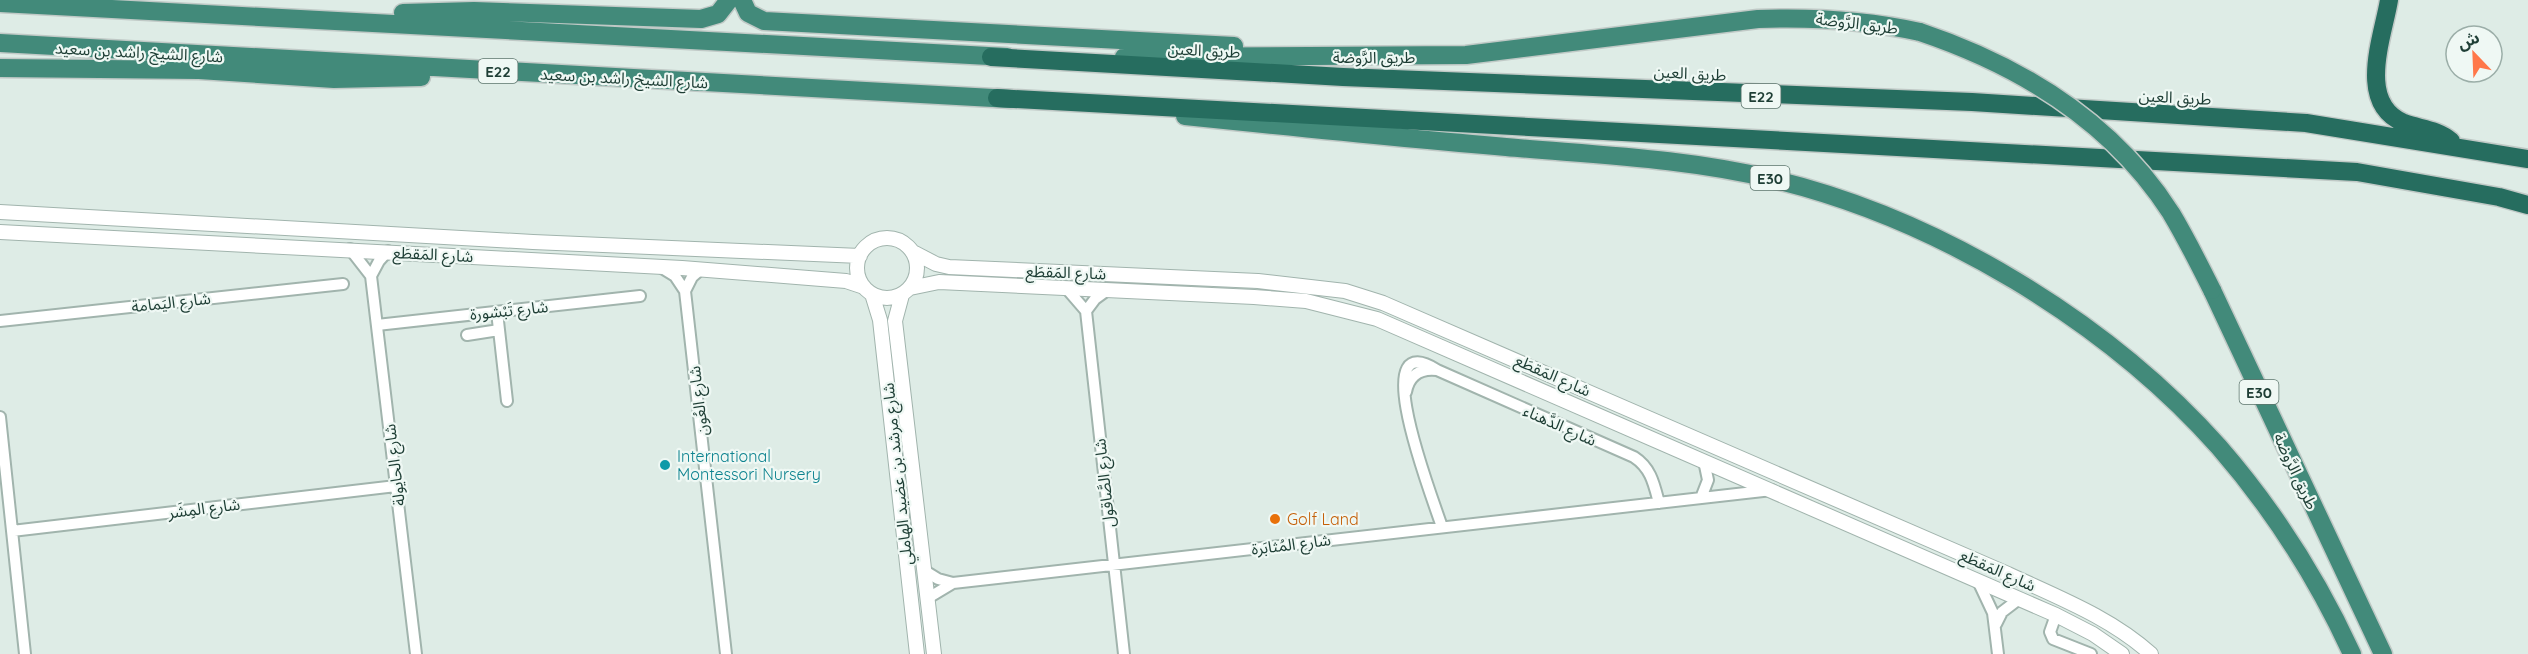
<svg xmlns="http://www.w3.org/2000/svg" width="2528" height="654" font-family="Quicksand,'Noto Sans Arabic',sans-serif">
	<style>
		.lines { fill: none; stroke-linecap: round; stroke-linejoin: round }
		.minor-casing { stroke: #a1b4ad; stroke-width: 14 }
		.tertiary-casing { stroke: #a1b4ad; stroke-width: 16 }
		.trunk-casing { stroke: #c0c9c6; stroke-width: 21 }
		.motorway-casing { stroke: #c0c9c6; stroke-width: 21 }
		.minor { stroke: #fff; stroke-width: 10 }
		.tertiary { stroke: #fff; stroke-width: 14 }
		.trunk { stroke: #428a7a; stroke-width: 18 }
		.motorway { stroke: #266d5f; stroke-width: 18 }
		.trunk-bridge-casing { stroke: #c0c9c6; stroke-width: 21; stroke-linecap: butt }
		.trunk-bridge { stroke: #428a7a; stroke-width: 18 }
		.culture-dot { fill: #0f9aa8; stroke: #eff8f4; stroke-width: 2 }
		.food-dot { fill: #e8710a; stroke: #eff8f4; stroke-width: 2 }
		.labels { text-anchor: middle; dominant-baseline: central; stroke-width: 4.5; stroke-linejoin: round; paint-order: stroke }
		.shield { fill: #eff8f4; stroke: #5d766e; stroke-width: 1.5 }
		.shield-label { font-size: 15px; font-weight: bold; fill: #1e3e35 }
		.street-label { font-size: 16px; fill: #1e3e35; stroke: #eff8f4 }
		.culture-label { font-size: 16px; fill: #0d838f; stroke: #eff8f4; text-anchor: start }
		.food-label { font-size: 16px; fill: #c56008; stroke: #eff8f4; text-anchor: start }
	</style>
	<rect width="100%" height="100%" fill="#deece6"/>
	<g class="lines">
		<!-- minor casing -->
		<g class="minor-casing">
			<path id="minor" d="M350 249 371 276
				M388 251 379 261 371 276 416 654
				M662 268 675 276 685 291 726 654
				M1067 289 1086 311 1124 654
				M685 291 692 277 701 269
				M1086 311 1095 299 1106 291
				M497 312 507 401
				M0 321 343 284
				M377 325 640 296
				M467 335 499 330
				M1406 392C1409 375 1420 368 1437 370
				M0 417 25 654
				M1701 498 1708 480 1704 461
				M1442 527C1436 507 1363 323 1437 370L1634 457C1651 468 1654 484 1659 503
				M12 531 396 486
				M925 571 938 579 953 583
				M1978 581 1993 613 1998 654
				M928 598 953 583 1772 490
				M2056 615 2050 632 2053 639 2091 654
				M1996 624 2002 612 2019 599"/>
		</g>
		<!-- tertiary casing -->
		<g class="tertiary-casing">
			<path id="tertiary" d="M0 212 533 242 860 256
				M0 232 682 268 846 281 864 287
				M857 268a30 30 0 1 1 60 0a30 30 0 1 1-60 0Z
				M913 252 936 264 949 267 1258 281 1345 291 1383 303 2008 574C2057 597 2110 617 2151 654
				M910 288 939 282 1254 297 1306 301 1377 319 2056 615 2093 634 2122 654
				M872 294 880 320 917 654
				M902 295 895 321 934 654"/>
		</g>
		<!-- trunk casing -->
		<g class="trunk-casing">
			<path id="trunk" d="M742 0 748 13 764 21 1234 46
				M0 3 1007 57
				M403 13 474 11 701 19 718 14 729 0
				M0 43 1011 99
				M1124 57 1466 55 1758 19C1814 17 1866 20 1920 32
				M0 68 199 70 334 79 421 77
				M1185 116C1292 127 1399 138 1506 147 1595 155 1685 158 1772 179 1936 218 2107 321 2219 447 2272 508 2318 580 2352 654
				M2212 290 2383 654"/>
		</g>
		<!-- motorway casing -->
		<g class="motorway-casing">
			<path id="motorway" d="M2389 0C2383 37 2356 103 2404 123 2420 129 2437 129 2451 141
				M991 57 1343 77 1972 102 2306 123 2528 159
				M997 98 2357 172 2499 197 2528 205"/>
		</g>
		<!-- minor -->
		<use href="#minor" class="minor"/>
		<!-- tertiary -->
		<use href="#tertiary" class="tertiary"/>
		<!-- trunk -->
		<use href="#trunk" class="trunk"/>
		<!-- motorway -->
		<use href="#motorway" class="motorway"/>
		<!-- trunk-bridge casing -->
		<g class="trunk-bridge-casing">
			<path id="trunk-bridge" d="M1920 32C2021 66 2112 121 2171 213 2186 238 2199 264 2212 290"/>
		</g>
		<!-- trunk-bridge -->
		<use href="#trunk-bridge" class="trunk-bridge"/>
	</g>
	<!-- markers -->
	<circle class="culture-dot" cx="665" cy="465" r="6"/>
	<circle class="food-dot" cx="1275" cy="519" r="6"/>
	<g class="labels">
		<!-- shield labels -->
		<g class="shield">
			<rect x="478.5" y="59" width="39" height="24" rx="4.5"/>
			<rect x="1741.5" y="84" width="39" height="24" rx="4.5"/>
			<rect x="1750.5" y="166" width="39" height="24" rx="4.5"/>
			<rect x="2239.5" y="380" width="39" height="24" rx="4.5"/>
		</g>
		<g class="shield-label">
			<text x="498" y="71">E22</text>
			<text x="1761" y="96">E22</text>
			<text x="1770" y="178">E30</text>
			<text x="2259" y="392">E30</text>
		</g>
		<!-- street labels -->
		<g class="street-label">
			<text transform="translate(1857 23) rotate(7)">طريق الرَّوضة</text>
			<text transform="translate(1204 50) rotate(3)">طريق العين</text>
			<text transform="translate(139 52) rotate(3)">شارع الشيخ راشد بن سعيد</text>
			<text x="1374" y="57">طريق الرَّوضة</text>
			<text transform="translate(1690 73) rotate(3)">طريق العين</text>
			<text transform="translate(624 78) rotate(3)">شارع الشيخ راشد بن سعيد</text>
			<text transform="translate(2175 97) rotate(3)">طريق العين</text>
			<text transform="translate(433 254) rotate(3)">شارع المَقطَع</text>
			<text transform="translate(1066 272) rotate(2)">شارع المَقطَع</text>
			<text transform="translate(171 302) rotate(-6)">شارع اليَمامة</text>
			<text transform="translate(509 310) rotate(-6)">شارع تَبْشورة</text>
			<text transform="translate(1553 375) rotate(24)">شارع المَقطَع</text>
			<text transform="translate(698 401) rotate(-97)">شارع العُون</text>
			<text transform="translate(1560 425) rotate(24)">شارع الدَّهناء</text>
			<text transform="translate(394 465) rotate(-97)">شارع الحايولة</text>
			<text transform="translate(2296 471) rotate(65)">طريق الرَّوضة</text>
			<text transform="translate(897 474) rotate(-96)">شارع مرشد بن عضيد الهاملي</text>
			<text transform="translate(1104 483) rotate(-96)">شارع الصَّاقول</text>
			<text transform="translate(204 508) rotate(-7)">شارع المِشَر</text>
			<text transform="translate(1291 544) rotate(-7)">شارع المُثابَرة</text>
			<text transform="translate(1998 570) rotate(24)">شارع المَقطَع</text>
		</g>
		<!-- culture labels -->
		<g class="culture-label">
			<text x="677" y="456">International<tspan x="677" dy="18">Montessori Nursery</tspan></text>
		</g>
		<!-- food labels -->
		<g class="food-label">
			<text x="1287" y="519">Golf Land</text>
		</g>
	</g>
	<!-- north arrow -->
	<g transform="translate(2474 54) rotate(337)"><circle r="28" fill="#eff8f4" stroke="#9baea8" stroke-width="1.5"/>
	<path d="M0-4.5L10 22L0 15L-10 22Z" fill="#ff7749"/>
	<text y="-9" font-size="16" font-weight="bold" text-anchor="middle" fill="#1e3e35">ش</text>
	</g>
</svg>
